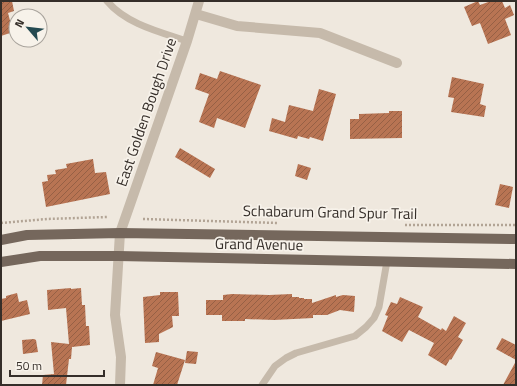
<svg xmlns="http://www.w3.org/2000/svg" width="517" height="386" font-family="'Titillium Web',sans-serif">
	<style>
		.building { fill: url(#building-hatch) }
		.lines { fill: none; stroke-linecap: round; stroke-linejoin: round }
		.path { stroke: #b2a495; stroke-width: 2.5; stroke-dasharray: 2 2; stroke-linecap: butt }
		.service { stroke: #c6baab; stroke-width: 7 }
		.minor { stroke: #c6baab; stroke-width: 10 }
		.primary { stroke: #75675c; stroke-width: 10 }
		.labels { text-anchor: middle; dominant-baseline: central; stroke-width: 3.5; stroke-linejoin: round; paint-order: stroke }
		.street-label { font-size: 15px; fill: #352e29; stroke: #f7f2ea }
	</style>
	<defs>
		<pattern id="building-hatch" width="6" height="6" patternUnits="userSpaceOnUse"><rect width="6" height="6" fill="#b87453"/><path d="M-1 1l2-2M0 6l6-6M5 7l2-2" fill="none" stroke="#966045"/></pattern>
	</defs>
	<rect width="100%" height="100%" fill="#efe8de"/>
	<!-- building -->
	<path class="building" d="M1 1H12L14 11 8 13 13 32 1 36Z
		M478 1 480 5 491 1H502L505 8 510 5 514 15 505 19 511 35 488 44 480 23 472 26 464 7Z
		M220 71 261 85 245 128 217 118 214 128 199 122 209 94 195 89 200 73 217 79Z
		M452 77 484 84 480 104 486 106 484 117 451 112 454 98 448 97Z
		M319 89 336 94 323 141 310 137 309 139 298 136 297 139 269 131 272 118 285 122 289 105 313 111Z
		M389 111H402V138L350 139V119H359V114L389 113Z
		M180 148 215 169 210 178 175 157Z
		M93 159 95 173 106 172 110 194 46 207 42 182 48 181 47 175 56 174 55 170 67 168 66 164Z
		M298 164 311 168 307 180 295 176Z
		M500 184 513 187 509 208 495 205Z
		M71 288V289L81 288 82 305H85L86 326H89L90 345 72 347 71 359H69L66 385H42L43 375 54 374 51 342 69 344 66 308 48 310 47 290Z
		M160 292H178L179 316H172L173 327 159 334V342L145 343 143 297 160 295Z
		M17 293 19 302 27 300 30 314 1 321V299L6 298V296Z
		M232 294 269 295 292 294V297H299V298H304V299H312V303L336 295V297L343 295 355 296 354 312 340 310 327 315H313V318L274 320 245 319V321H222V315H206V300H223V295Z
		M400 297 423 307 418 317 441 330 442 328 446 331 454 316 466 323 458 337 463 340 451 360 450 359 446 366 428 355 434 343 409 330 402 342 382 331 388 316 385 315 391 302 397 304Z
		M502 338 516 345V360L496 349Z
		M34 339 36 340 38 352 23 354 22 340Z
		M187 351 198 352 196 364 185 363Z
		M156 352 185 360 177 385H153L158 368 152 366Z
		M516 361V385H503Z"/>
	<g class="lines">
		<!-- path -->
		<path class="path" d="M143 219 278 223
			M1 223 47 219 107 217
			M405 225H516"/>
		<!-- service -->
		<path class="service" d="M107 1C126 24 160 32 187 41
			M262 385 275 366 286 358 296 353 355 336 366 327 374 318 379 307 387 261"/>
		<!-- minor -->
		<path class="minor" d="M196 14 237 26 320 33 397 63
			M120 385 121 357 115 315 120 233 187 41 199 1"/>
		<!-- primary -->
		<path class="primary" d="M1 240 27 235 120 233 516 239
			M1 262 40 256H118L516 264"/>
	</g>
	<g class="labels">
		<!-- street labels -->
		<g class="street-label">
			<text transform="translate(146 112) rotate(-71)">East Golden Bough Drive</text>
			<text transform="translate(330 212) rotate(1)">Schabarum Grand Spur Trail</text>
			<text transform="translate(259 244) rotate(1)">Grand Avenue</text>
		</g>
	</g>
	<!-- border -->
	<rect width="517" height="386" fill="none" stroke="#352e29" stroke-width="4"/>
	<!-- north arrow -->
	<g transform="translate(28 28) rotate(298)"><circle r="19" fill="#f7f2ea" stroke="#a9a49d"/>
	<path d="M0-3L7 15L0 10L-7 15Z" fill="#244a51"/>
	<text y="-6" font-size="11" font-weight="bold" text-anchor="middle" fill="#352e29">N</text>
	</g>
	<!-- scale -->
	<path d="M10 370v6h94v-6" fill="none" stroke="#352e29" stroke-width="2"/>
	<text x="16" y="370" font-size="12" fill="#352e29" stroke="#f7f2ea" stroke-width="3" paint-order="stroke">50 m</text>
</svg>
